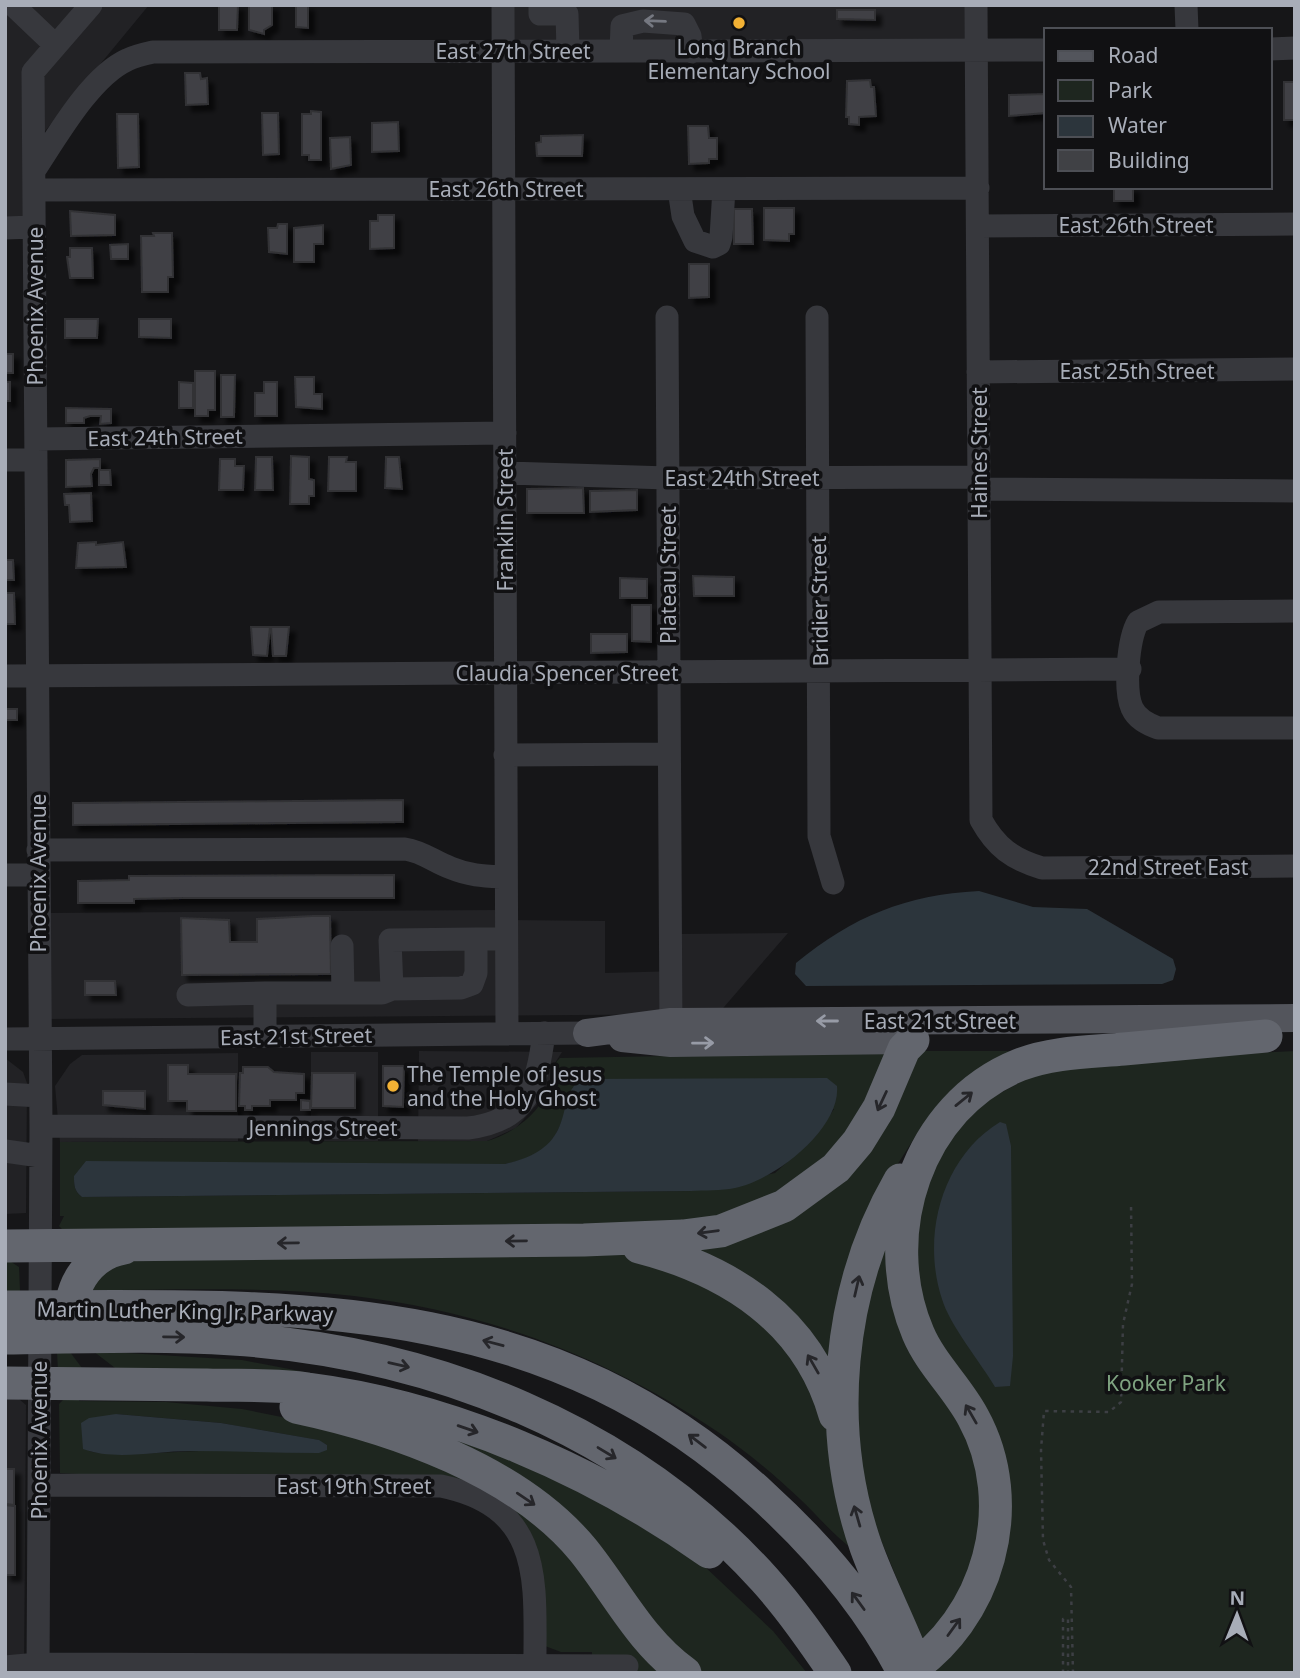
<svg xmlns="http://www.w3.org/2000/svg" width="1300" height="1678" font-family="'Noto Sans',sans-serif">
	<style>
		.built { fill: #222225 }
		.green { fill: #1e261f; fill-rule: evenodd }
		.water { fill: #2c353c }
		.building { fill: #404145; stroke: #303034; stroke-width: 2; filter: url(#shadow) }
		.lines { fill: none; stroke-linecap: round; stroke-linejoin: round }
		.path { stroke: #3d3f44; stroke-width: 2.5; stroke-dasharray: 3.5 5; stroke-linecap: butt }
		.minor { stroke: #37383d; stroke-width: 23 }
		.major { stroke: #53555c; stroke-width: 28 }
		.highway { stroke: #63666e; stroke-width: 33 }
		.oneway { stroke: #757881 }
		.oneway2 { stroke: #979ba6 }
		.oneway3 { stroke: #26262a }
		.poi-dot { fill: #f2b134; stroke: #111113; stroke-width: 2.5 }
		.labels { text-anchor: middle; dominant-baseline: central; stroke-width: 7; stroke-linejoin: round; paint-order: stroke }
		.poi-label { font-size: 21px; fill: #a8adb8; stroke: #111113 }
		.street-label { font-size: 21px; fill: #a8adb8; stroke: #111113 }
		.park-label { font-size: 21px; fill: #7fa381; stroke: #111113 }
	</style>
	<defs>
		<filter id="shadow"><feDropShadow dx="6" dy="6" stdDeviation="2" flood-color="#0009"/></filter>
	</defs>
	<rect width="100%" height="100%" fill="#161618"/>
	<!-- built -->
	<path class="built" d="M5 5H149L27 153V218L5 219Z
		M513 5H965L966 41 514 42Z
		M497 910 498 920 605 921V973L679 971 678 934 788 933 718 1014 47 1019V913Z
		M419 1051 562 1052 555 1063 546 1094 516 1128 487 1141 418 1142Z
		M311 1052H378V1141H311Z
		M238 1053V1141L60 1142 55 1086 70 1064 82 1055Z
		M5 1058 23 1072 27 1083 26 1213 5 1214Z
		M5 1392 13 1394 26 1405 24 1673H5Z"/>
	<!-- green -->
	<path class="green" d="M916 1051H1010L920 1129 885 1184 833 1366 695 1253 699 1241 780 1216Z
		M1295 1051V1673H936L932 1664 1001 1518 927 1330 908 1231 958 1116 1028 1078 1075 1062Z
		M894 1052 825 1167 715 1223 65 1232 59 1226 64 1216H60V1142L487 1141C512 1134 540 1114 548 1088 552 1078 550 1066 560 1058ZM573 1087 834 1109 815 1137 775 1173 691 1191 82 1197C74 1191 74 1185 74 1176L505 1164C556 1154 559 1132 573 1087Z
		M892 1222 960 1408 986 1507 963 1596 922 1640 863 1496 848 1364Z
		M630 1252 757 1308 822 1399 854 1550C834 1536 818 1516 800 1499 775 1475 747 1452 718 1432 607 1357 488 1312 354 1296 266 1286 176 1290 89 1290L95 1278 127 1257Z
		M5 1258 19 1267 20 1291H5Z
		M93 1351 242 1360 394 1389 119 1371Z
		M57 1352H70L85 1372H58Z
		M79 1394V1401L166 1402 242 1409 352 1431 416 1451 557 1531 673 1673H627L592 1656V1652H561L545 1646 541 1562 535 1546 496 1498 60 1473 59 1404 66 1397ZM116 1414 221 1423 318 1440 327 1445 135 1454 92 1452 83 1448Z
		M409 1422 551 1472 703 1565 773 1631 807 1673 698 1671 606 1566Z"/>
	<!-- water -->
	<path class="water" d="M979 891 1033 907 1087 909 1173 959 1176 969 1173 980 1162 984 806 986 795 974 796 963C854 916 905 895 979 891Z
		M827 1078 837 1086C841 1129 773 1181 735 1188 721 1191 705 1190 691 1191L82 1197C74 1191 74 1185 74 1176L86 1161 505 1164C584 1147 551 1094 583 1079Z
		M1000 1122 1006 1124 1011 1146 1013 1356 1010 1386 995 1387C981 1363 949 1324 942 1299 921 1236 942 1157 1000 1122Z
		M116 1414 221 1423 319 1440 327 1445V1450L319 1453C276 1453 233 1451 190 1451 156 1451 115 1461 83 1449L81 1423 89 1418Z"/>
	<!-- building -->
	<path class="building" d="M219 5H238L237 30H219Z
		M249 5H272V25L264 30V34L249 30Z
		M296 5H308V28L296 27Z
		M837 10H875V20L837 19Z
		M185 73H200L201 79 207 78 208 104 186 105Z
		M870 80 871 87H874L876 116 859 117V125L849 124V117H846L847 81Z
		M1284 82H1295V120H1284Z
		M1046 94V113L1009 116V95Z
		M311 111 321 112V160H309V155H302V114H311Z
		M262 113H278L279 154 263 155Z
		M117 114H138L139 167 118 168Z
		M398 122 399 151 372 152V123Z
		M688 126H708L709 138H717V159H709V163L689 164Z
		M583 135 582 156H537L536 143 541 142V136Z
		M350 137 351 165 331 169 330 138Z
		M1114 187H1133V201H1114Z
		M764 208H794V234H789V241L764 240Z
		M734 209H752L753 244H734Z
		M70 211 115 215V235L71 236Z
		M378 215H394V248L370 249V221H378Z
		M278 224H287V254L269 252 268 228H277Z
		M323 225V244H314V262H294V228Z
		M153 233H172L173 277H168V292H142L141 236H154Z
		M128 244V259H111L110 245Z
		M70 248H92L93 278H70L67 257H70Z
		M689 264H709V297L689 298Z
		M65 319H98L97 338H65Z
		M139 319H171V338L139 337Z
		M5 354H13V373H5Z
		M195 371H215V410H208V416H195Z
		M221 375H235L234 417H221Z
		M295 377H314V394H322V409L296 407Z
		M5 382H10V401H5Z
		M179 382 193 383V408H179Z
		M264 382H277V416H255V393H264Z
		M66 408 111 409V423L100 424 101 416H90L84 418V423H66Z
		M291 456 309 457V479L314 480V496H309V504H290Z
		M256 457H272L273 490H255Z
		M329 457H347L346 462H356V491H328Z
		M386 457H399L402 489 385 488Z
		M100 459V468H94L91 474 92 486 66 487V460Z
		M220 459H235V466H244L243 490H219Z
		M99 470H110L111 485H99Z
		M583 488 584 513H527V489Z
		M637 490V510L590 512V491Z
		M91 493 92 521 70 522 69 505H65L64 494Z
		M96 542V545L123 542 126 567 76 568 78 543Z
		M5 560H13L14 580H5Z
		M693 576 734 577V596H694Z
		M620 578 647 579V598H620Z
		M5 593H14L15 624H5Z
		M632 605H651V642L632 641Z
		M251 627H270L267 656 253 655Z
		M271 627H289L286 656H273Z
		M591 634H627V652L591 653Z
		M5 709H17V720H5Z
		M403 800V822L73 825V803Z
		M394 875V898H183L134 899V903H78V881L129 880V876Z
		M312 916H330L331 974 182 975 181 918 229 920 230 942H257V919Z
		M85 981H115L116 995H85Z
		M168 1065H188V1074H236V1111H187V1101H168Z
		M383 1066H404L403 1107 383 1106Z
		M243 1067H268L274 1072 304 1074V1093H296V1100H270V1106H252V1110H245V1106H239L240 1073H243Z
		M312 1073H355V1108H311Z
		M103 1091H145V1109L103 1105Z
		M301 1100 310 1101V1110H301Z
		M5 1469H14V1505L5 1504Z
		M5 1505 15 1506V1575H5Z"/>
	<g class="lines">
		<!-- path -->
		<path class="path" d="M1063 1673V1619H1068V1673
			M1073 1673 1071 1587 1049 1560 1043 1540 1041 1450 1044 1411 1109 1412 1121 1402 1123 1324 1132 1284 1131 1203"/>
		<!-- minor -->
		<path class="minor" d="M13 5 55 45
			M503 5 507 1034
			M540 5V14H567L568 51
			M976 5 981 820C996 847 1012 859 1042 868L1295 866
			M1186 5 1187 30
			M1270 49 1295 48
			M621 51 622 26 643 21 684 24 690 36 692 52
			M34 171C56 138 90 77 127 60 135 56 144 54 153 52L1046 50
			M679 189 683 216 695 241 713 247 719 244 721 237 724 189
			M34 190 978 188
			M978 226 1295 224
			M5 228 34 227
			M667 317 671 1036
			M817 317 819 836 833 883
			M978 372 1295 369
			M36 439 505 433
			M5 460H36
			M505 473 668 478 979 477
			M979 489 1295 491
			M1295 611 1159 612 1138 622C1128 639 1124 690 1132 708 1137 719 1147 724 1158 728H1295
			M5 676 1130 669
			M505 755 669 754
			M38 850 405 849C424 852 434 862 451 868 470 876 486 876 506 877
			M5 875H38
			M342 946 343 993
			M392 989 390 940 476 939
			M265 993H382L392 989 461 988 472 984 476 973V939H506
			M188 995 265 993V1036
			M5 1039 587 1033
			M5 1094 40 1096
			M41 1126 468 1128C527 1121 537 1087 544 1033
			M5 1151 40 1156
			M39 1485 441 1486C548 1508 534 1587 535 1673
			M5 1667 38 1664 627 1666
			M38 1673 41 1126 33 72 91 5"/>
		<!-- major -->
		<path class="major" d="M587 1033 671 1022 1295 1018
			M622 1038 671 1043 907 1040"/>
		<!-- highway -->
		<path class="highway" d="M900 1180C837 1289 825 1429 866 1547 879 1583 896 1616 910 1651
			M5 1246 584 1240 683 1236 721 1231 784 1206 836 1168 858 1142 879 1108 904 1049 913 1040
			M639 1247C729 1270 808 1320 835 1415
			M5 1307C286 1306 541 1291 763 1496 818 1546 869 1606 904 1673
			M73 1328C64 1291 88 1254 124 1248
			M5 1338C81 1337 157 1334 233 1339 432 1352 629 1429 765 1580 791 1609 813 1641 835 1673
			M5 1383C73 1384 140 1384 207 1385 241 1386 275 1384 308 1389 450 1407 593 1470 709 1552
			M296 1407C395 1428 518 1471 583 1550 617 1592 640 1641 685 1673
			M905 1673C989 1620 1021 1504 973 1417 957 1387 931 1364 918 1333 876 1234 917 1106 1019 1065 1052 1052 1089 1052 1124 1049 1171 1045 1219 1040 1266 1036"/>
	</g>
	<!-- one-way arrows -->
	<defs><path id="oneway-shaft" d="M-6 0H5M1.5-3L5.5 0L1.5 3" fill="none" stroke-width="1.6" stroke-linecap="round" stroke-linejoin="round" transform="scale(1.75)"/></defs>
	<use class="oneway" href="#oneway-shaft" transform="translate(655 21) rotate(-178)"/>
	<g class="oneway2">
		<use href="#oneway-shaft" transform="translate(827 1021) rotate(180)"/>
		<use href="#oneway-shaft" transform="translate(703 1043) rotate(-1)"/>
	</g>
	<g class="oneway3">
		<use href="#oneway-shaft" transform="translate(964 1099) rotate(-39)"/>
		<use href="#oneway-shaft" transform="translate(882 1101) rotate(115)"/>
		<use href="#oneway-shaft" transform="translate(708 1232) rotate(172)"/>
		<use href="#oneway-shaft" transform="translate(516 1241) rotate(179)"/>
		<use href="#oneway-shaft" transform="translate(288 1243) rotate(179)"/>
		<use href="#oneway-shaft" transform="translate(857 1286) rotate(-77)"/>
		<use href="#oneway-shaft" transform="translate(174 1337) rotate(1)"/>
		<use href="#oneway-shaft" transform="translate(493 1343) rotate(-165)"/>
		<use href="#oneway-shaft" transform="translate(813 1364) rotate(-120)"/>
		<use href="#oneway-shaft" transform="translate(399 1365) rotate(13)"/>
		<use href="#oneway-shaft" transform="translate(971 1414) rotate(-120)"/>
		<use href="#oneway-shaft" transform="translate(468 1429) rotate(19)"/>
		<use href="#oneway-shaft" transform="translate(697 1441) rotate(-143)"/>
		<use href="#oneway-shaft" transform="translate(607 1453) rotate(31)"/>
		<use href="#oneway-shaft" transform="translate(526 1499) rotate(34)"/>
		<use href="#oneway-shaft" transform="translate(857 1516) rotate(-106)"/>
		<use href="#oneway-shaft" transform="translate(858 1601) rotate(-126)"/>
		<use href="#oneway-shaft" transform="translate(954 1627) rotate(-54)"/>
	</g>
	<!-- markers -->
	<g class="poi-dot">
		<circle cx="739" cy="23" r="7"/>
		<circle cx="393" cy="1086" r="7"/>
	</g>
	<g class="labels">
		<!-- poi labels -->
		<g class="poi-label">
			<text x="739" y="47">Long Branch<tspan x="739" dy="24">Elementary School</tspan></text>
			<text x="407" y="1074" text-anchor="start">The Temple of Jesus<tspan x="407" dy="24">and the Holy Ghost</tspan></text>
		</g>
		<!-- street labels -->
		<g class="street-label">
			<text x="513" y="51">East 27th Street</text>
			<text x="506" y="189">East 26th Street</text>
			<text x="1136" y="225">East 26th Street</text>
			<text transform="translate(35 306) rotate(-90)">Phoenix Avenue</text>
			<text x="1137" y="371">East 25th Street</text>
			<text transform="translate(165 437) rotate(-1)">East 24th Street</text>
			<text transform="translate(979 453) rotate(-90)">Haines Street</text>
			<text x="742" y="478">East 24th Street</text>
			<text transform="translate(505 520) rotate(-90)">Franklin Street</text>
			<text transform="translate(668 575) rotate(-90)">Plateau Street</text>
			<text transform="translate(819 601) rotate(-91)">Bridier Street</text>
			<text x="567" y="673">Claudia Spencer Street</text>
			<text x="1168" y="867">22nd Street East</text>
			<text transform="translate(38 873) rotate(-90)">Phoenix Avenue</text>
			<text x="940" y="1021">East 21st Street</text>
			<text transform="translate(296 1036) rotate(-1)">East 21st Street</text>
			<text x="323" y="1128">Jennings Street</text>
			<text transform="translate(185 1311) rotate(1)">Martin Luther King Jr. Parkway</text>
			<text transform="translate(39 1440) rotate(-90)">Phoenix Avenue</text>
			<text x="354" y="1486">East 19th Street</text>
		</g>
		<!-- park labels -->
		<g class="park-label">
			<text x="1166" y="1383">Kooker Park</text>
		</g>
	</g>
	<!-- border -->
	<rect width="1300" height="1678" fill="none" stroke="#a8adb8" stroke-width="14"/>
	<!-- legend -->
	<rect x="1044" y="28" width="228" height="161" fill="#111113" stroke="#4d4f55" stroke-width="2"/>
	<rect x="1058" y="51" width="35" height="10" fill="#53555c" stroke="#4d4f55" stroke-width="2"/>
	<text x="1108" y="63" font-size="21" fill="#a8adb8">Road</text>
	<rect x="1058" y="80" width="35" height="21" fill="#1e261f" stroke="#4d4f55" stroke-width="2"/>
	<text x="1108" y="98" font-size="21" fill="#a8adb8">Park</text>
	<rect x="1058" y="116" width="35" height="21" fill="#2c353c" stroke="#4d4f55" stroke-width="2"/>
	<text x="1108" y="133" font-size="21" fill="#a8adb8">Water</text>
	<rect x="1058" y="150" width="35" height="21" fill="#404145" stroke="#4d4f55" stroke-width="2"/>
	<text x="1108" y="168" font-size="21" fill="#a8adb8">Building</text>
	<!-- north arrow -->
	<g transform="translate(1237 1615) rotate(1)" stroke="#111113" stroke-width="5" paint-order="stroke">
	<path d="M0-5L12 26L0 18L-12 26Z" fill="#a8adb8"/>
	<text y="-10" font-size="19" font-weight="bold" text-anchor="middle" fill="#a8adb8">N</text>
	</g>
</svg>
